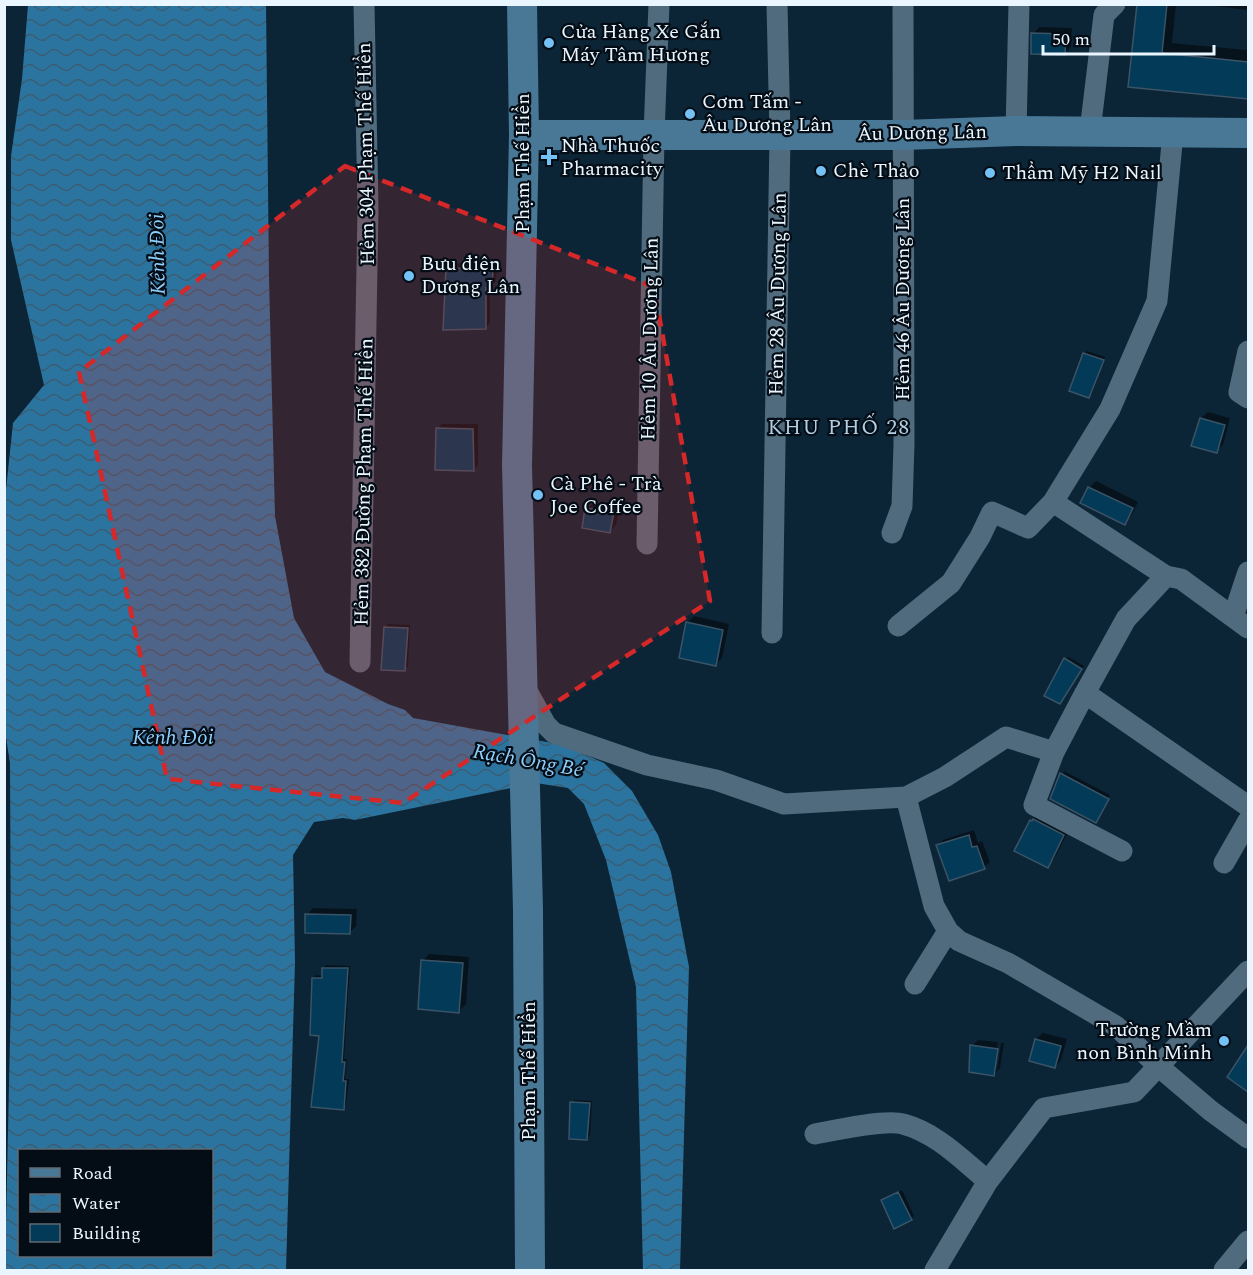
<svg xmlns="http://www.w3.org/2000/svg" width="1253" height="1275" font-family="Spectral,serif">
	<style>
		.water { fill: url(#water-waves); fill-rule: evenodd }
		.shadow { fill: #0007 }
		.building { fill: #023a58; stroke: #3a5366; stroke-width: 1.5 }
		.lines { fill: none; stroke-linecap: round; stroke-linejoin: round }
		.street { stroke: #506b7e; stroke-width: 21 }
		.secondary { stroke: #497896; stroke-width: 30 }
		.marked { fill: #d62828; fill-opacity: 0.2; stroke: #d62828; stroke-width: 4.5; stroke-dasharray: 12 8; stroke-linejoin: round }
		.poi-dot { fill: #73c1f5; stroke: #040d15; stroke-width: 2 }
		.labels { text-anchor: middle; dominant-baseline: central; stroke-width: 4.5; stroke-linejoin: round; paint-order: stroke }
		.poi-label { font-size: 20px; fill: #eaf6ff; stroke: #040d15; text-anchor: start }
		.street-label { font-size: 20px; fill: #eaf6ff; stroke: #040d15 }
		.water-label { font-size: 21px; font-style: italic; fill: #8dcefb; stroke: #040d15 }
		.neighbourhood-label { font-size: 21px; letter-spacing: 1.5px; fill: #b0cde2; stroke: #040d15 }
	</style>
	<defs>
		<pattern id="water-waves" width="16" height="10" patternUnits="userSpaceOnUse" patternTransform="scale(1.5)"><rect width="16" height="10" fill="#2c74a0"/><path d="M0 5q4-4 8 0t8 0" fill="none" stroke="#3a5d72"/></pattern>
	</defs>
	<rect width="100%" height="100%" fill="#0c2536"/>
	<!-- water -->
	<path class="water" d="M28 5H266L269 278 275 516 294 618 325 672 388 704 405 710 413 718 563 745 604 763 632 791 658 835 671 872 689 967 680 1270H643L636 987 606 860 584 804 568 788 536 783 355 820 343 818 314 822 293 855 295 962 286 1270H5L11 994 10 763 4 725V509L13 423 44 385 11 240V156L22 79ZM20 1150H212V1256H20Z"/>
	<!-- shadow -->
	<path class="shadow" d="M443 4H494L492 6Z
		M1139 4H1176L1172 43 1247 50 1248 39V98L1130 86Z
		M1199 4H1248V10Z
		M1039 27 1072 28 1071 47 1064 54 1033 34Z
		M453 263 497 265 496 281 490 287V323L485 328 448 268Z
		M1087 351 1105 357 1092 394 1089 396 1084 354Z
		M1208 412 1230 418 1223 445 1216 451 1201 418Z
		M442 424H478V465L474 470 437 429Z
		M1096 481 1138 502 1131 516 1124 523 1089 488Z
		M594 502 620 506 616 525 610 531 587 508Z
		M694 616 729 624 722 658 715 665 687 623Z
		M388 624 410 625 408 666 405 669 385 627Z
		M1068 657 1084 666 1060 703 1065 659Z
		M1064 771 1110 795 1098 818 1052 798Z
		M1038 814 1070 828 1054 859 1048 866 1031 821Z
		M974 830 978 843 982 841 990 862 984 867 938 845 943 840Z
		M313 908 357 909 356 926 349 933 307 915Z
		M429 954 469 957 466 1004 459 1011 423 961Z
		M326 965 350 966 344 1059H347L345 1079H349L346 1105 343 1108 320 1034 313 978 316 975 323 976V968Z
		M1043 1033 1067 1039 1061 1060 1055 1067 1036 1039Z
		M978 1040 998 1042 994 1069H997L1001 1043H1004L1000 1068 994 1074 972 1046Z
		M1248 1048V1090L1229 1076Z
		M575 1100 592 1101 590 1135 587 1138 572 1103Z
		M902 1190 914 1216 911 1219 883 1200Z"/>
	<!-- building -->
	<path class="building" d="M1137 4H1167L1162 53 1248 62V99L1128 87Z
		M1031 33 1066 34 1065 55 1031 54Z
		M446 268 493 269 492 288H486V329L443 330Z
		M1083 353 1104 360 1089 398 1069 391Z
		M1200 418 1225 425 1217 453 1191 446Z
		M436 428 473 429 474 471 435 470Z
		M1088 487 1133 508 1125 525 1080 503Z
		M585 508 614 512 610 533 582 528Z
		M686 622 723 630 716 666 679 658Z
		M384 627 408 628 405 671 381 670Z
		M1064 658 1082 669 1060 704 1044 696Z
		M1060 773 1109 799 1096 823 1050 799Z
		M1033 819 1064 835 1048 868 1014 851 1030 820 1032 821Z
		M969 835 972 847 977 846 985 869 949 881 936 845Z
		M305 914 351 915 350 934 305 933Z
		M421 960 463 963 459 1013 418 1009Z
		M322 968H348L342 1062H345L343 1081H346L344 1110 311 1107 319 1036 310 1035 312 978H322Z
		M1035 1039 1061 1046 1055 1068 1029 1061Z
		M970 1045 998 1049 994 1076 969 1072Z
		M1248 1045V1092L1227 1077Z
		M570 1102 590 1103 587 1140 569 1139Z
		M898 1192 912 1220 894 1229 881 1200Z"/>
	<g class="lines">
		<!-- street -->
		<path class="street" d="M1016 131 1019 4
			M1090 131 1104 15 1115 4
			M1248 351 1239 392 1248 398
			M1053 502 1166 576 1181 579 1248 628
			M892 533 902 506 904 444 903 4
			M647 544 654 135 659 4
			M1233 617 1248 572
			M898 626 951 583 980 537 992 512 1028 528 1053 502 1110 409 1157 301 1173 133
			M772 633 780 135 777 4
			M360 662 368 209 364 4
			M525 687 546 725 554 733 647 765 716 780 784 804 906 797 945 777 1006 737 1054 752 1085 693 1248 806
			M1085 693 1126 619 1166 576
			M1054 752 1034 805 1122 851
			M906 797 934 906 948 931 959 941 1008 963 1116 1026 1158 1066 1211 1111 1248 1138
			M1224 863 1248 821
			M915 984 948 931
			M815 1134C835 1130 886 1119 903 1124 937 1133 962 1160 988 1181
			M935 1270 988 1181 1044 1108 1134 1092 1248 971
			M1224 1270 1248 1241"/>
		<!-- secondary -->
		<path class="secondary" d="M522 4 524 135 517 465 528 910 530 1270
			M524 135H903L1016 131 1248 133"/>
	</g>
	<!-- marked area -->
	<path class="marked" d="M345 166 654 287 710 601 403 803 167 779 79 372Z"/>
	<!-- markers -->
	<g class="poi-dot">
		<circle cx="549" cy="43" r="6"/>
		<circle cx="690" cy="114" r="6"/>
		<path d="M546 148h6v6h6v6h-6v6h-6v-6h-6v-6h6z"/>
		<circle cx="821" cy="171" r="6"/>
		<circle cx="990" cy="173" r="6"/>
		<circle cx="409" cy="276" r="6"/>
		<circle cx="538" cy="495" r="6"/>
		<circle cx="1224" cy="1041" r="6"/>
	</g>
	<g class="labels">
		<!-- poi labels -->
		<g class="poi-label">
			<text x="561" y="32">Cửa Hàng Xe Gắn<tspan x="561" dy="23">Máy Tâm Hương</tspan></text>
			<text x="702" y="102">Cơm Tấm -<tspan x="702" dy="23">Âu Dương Lân</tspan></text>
			<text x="561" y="146">Nhà Thuốc<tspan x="561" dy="23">Pharmacity</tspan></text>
			<text x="833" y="171">Chè Thảo</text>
			<text x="1002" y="173">Thẩm Mỹ H2 Nail</text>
			<text x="421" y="264">Bưu điện<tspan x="421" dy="23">Dương Lân</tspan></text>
			<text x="550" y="484">Cà Phê - Trà<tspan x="550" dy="23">Joe Coffee</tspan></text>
			<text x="1212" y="1030" text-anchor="end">Trường Mầm<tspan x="1212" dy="23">non Bình Minh</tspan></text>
		</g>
		<!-- street labels -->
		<g class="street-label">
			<text transform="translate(922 133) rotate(-1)">Âu Dương Lân</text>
			<text transform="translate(366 154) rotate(-91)">Hẻm 304 Phạm Thế Hiển</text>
			<text transform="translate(523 163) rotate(-90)">Phạm Thế Hiển</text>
			<text transform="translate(778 294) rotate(-89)">Hẻm 28 Âu Dương Lân</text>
			<text transform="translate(903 299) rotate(-90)">Hẻm 46 Âu Dương Lân</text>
			<text transform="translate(650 339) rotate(-89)">Hẻm 10 Âu Dương Lân</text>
			<text transform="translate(364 482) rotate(-89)">Hẻm 382 Đường Phạm Thế Hiển</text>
			<text transform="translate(529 1071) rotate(-90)">Phạm Thế Hiển</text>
		</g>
		<!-- water labels -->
		<g class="water-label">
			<text transform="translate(158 254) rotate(-91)">Kênh Đôi</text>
			<text x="173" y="738">Kênh Đôi</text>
			<text transform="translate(528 761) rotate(10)">Rạch Ông Bé</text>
		</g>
		<!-- neighbourhood labels -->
		<g class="neighbourhood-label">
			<text x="839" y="428">KHU PHỐ 28</text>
		</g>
	</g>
	<!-- border -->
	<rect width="1253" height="1275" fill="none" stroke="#eaf6ff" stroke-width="12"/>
	<!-- legend -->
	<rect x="18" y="1149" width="195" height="108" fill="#040d15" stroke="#606a73" stroke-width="1.5"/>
	<rect x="30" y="1168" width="30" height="9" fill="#497896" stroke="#606a73" stroke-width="1.5"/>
	<text x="72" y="1179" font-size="18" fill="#eaf6ff">Road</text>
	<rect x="30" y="1194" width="30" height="18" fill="url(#water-waves)" stroke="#606a73" stroke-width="1.5"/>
	<text x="72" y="1209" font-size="18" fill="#eaf6ff">Water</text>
	<rect x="30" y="1224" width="30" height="18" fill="#023a58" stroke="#606a73" stroke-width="1.5"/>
	<text x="72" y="1239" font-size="18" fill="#eaf6ff">Building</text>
	<!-- scale -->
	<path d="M1043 45v9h171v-9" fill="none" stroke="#eaf6ff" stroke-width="3"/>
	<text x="1052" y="45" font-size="18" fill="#eaf6ff" stroke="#040d15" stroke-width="4.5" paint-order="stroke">50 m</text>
</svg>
